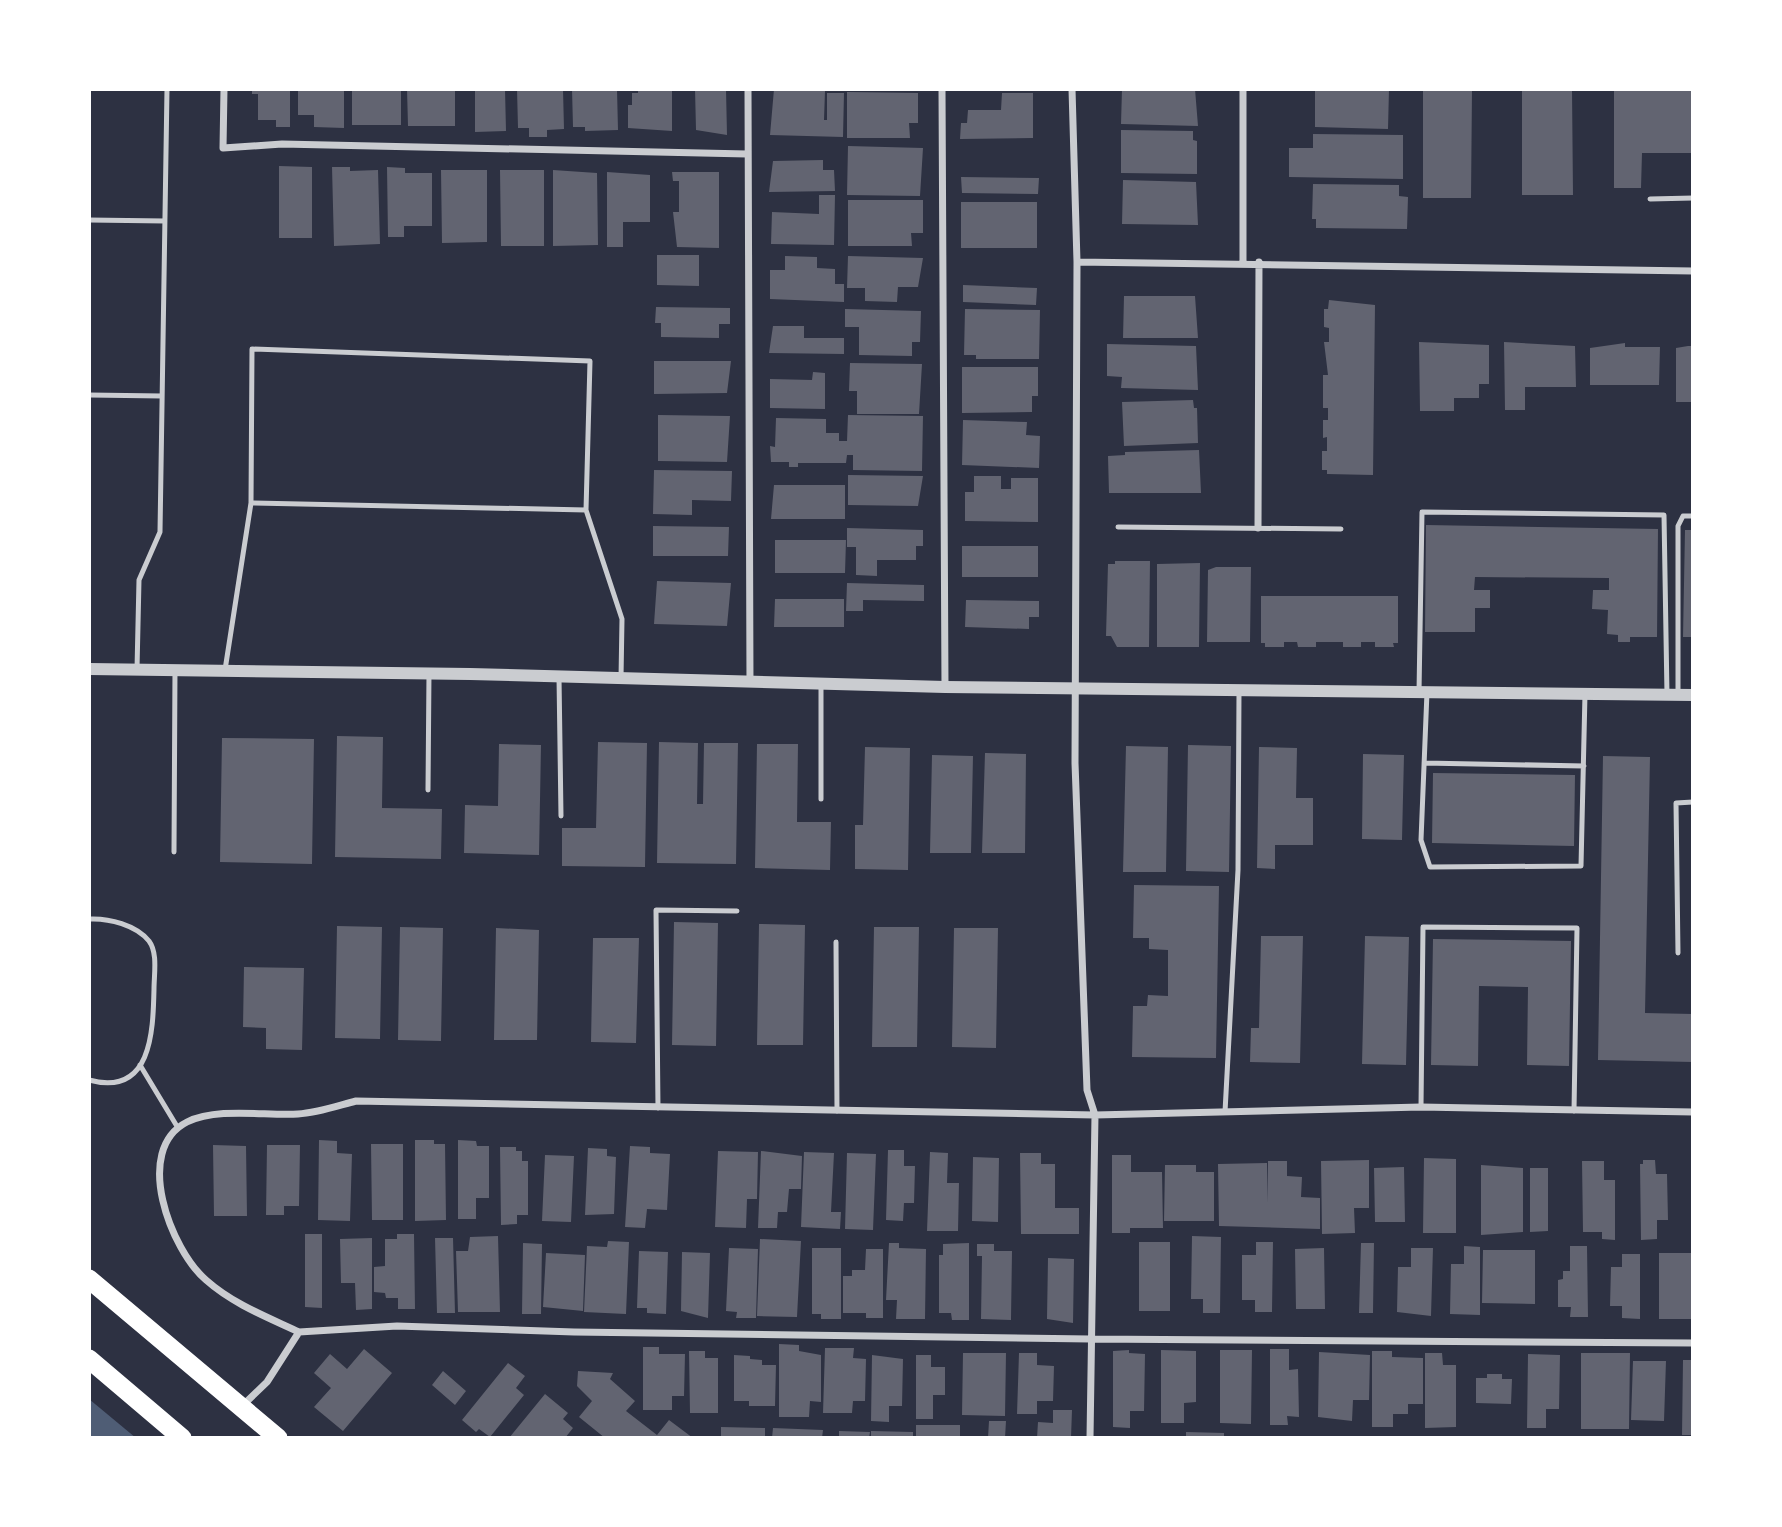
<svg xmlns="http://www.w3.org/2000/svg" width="1782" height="1527" font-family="'Source Serif 4',serif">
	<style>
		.water { fill: #4f5d75 }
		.building { fill: #626471 }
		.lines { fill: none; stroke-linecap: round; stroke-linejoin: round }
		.service { stroke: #caccd0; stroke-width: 5 }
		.minor { stroke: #caccd0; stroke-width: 7 }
		.tertiary { stroke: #caccd0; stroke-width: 12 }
		.trunk { stroke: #fff; stroke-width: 19 }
	</style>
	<rect width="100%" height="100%" fill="#2d3142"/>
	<!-- water -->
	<path class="water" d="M89 1399 136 1438H89Z"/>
	<!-- building -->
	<path class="building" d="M252 89H290V127H276V120H258V94H252Z
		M298 89H344V128L314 127V115H298Z
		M352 89H401V125H352Z
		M407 89H455V126H408Z
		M475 89H505L506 131 475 132Z
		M517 89H563L564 129 547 130V137H529V128H518Z
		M572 89H617L618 130 585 131V127H573Z
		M638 89H672V131L628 128V105H632V93H638Z
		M695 89H726L727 135 696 130Z
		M774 89 825 91 824 120H827V93H844L843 137 770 135Z
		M1122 89H1195L1198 126 1121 124Z
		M1315 89H1389L1388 129 1315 127Z
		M1423 89H1472L1471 198H1423Z
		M1522 89H1572L1573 195H1522Z
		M1614 89H1693V153H1642L1641 188H1614Z
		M847 92 918 93V123H909L910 138H847Z
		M1002 93H1033V138L960 139 961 123H967L968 110H1001Z
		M1121 130 1193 131V140L1197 141V174L1121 173Z
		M1313 134 1403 135V179L1289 177V148H1313Z
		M848 146 923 148 920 196 847 195Z
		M823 160V170H834L835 191 769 192 773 161Z
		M279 166 312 167V238H279Z
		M332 167H350V171L378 170 380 244 334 246Z
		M387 167 405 168V173H432V226H404V237H388Z
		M441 170H487V242L442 243Z
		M500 170H544V246H501Z
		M553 170 597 173 598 245 553 246Z
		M607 172 650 175V222H623V247H607Z
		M672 172H719V248L677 247 673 212H679V181H673Z
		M961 177 1039 178 1038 194 962 193Z
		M1123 180 1196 182 1198 225 1122 224Z
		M1313 184 1399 185V196L1408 197 1407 229 1316 228V219H1312Z
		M819 195H835L834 245 771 244 772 212 819 214Z
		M848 200H923V233H911L912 246H848Z
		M961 202H1037V248H961Z
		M657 255H699V286L657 285Z
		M785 256 817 257V268L835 269V284H844V302L770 299V270H785Z
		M848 256 923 258 918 287H898L897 302 865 301V288H847Z
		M963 285 1037 288 1036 305 963 302Z
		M1124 296H1195L1198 338H1123Z
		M1329 300 1375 305 1373 475 1327 474V470H1322V451H1327V437L1323 438V420H1328V408H1323V375H1328L1324 342H1329V328L1324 327V309H1328Z
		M656 307 730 308V324H719V338L661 337V323H655Z
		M845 309 921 311 920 342H912V356L859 355V327H845Z
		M965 309 1040 310 1039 359H976V355H964Z
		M773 326H804V338H844V354L769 353Z
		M1419 342 1489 345V384H1479V398H1454V411H1420Z
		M1504 342 1575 346 1576 387H1525V410H1505Z
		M1625 343V347H1660L1659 385H1590V348Z
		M1107 344 1196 346 1198 390 1121 388 1122 377 1107 376Z
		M1688 346H1693V402H1676V348Z
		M654 361H731L727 393 654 394Z
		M850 363 922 364 919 414H857V391H849Z
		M962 367H1038V396H1032V412L962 413Z
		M813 372 825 373V409L770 408V379L812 380Z
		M1193 400 1194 408H1197L1198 443 1124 446 1122 402Z
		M658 415 730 416 727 462 658 461Z
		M848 415 923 416 922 471 853 470V455H847L846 463H798V467H789V462H771L770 446 775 447 776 418 826 419V433H839V441H847Z
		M963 420 1027 422 1026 435 1040 436 1039 468 962 465Z
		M1199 450 1201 493H1109L1108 456 1125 455V452Z
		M654 470 732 471 731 501 692 500V515L653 514Z
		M848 475 923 476 918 506 848 505Z
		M974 476H1001V489H1011V478H1038V522L965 521V492H974Z
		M774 485H845V519H771Z
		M1426 525 1658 529 1657 637H1630V642H1618V635L1607 634 1608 610 1592 609 1593 590H1609V578L1475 577 1474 590H1490V608H1475V632H1425Z
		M653 526 729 527 728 556H653Z
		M847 528 923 530V546H916V560H877V576L856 575V547H847Z
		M1685 530H1693V637H1683Z
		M775 540H846L845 573H775Z
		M962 546H1038V577H962Z
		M1115 561H1150L1149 647H1117L1111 636H1106L1108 564H1115Z
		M1200 563 1199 647H1157V564Z
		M1216 567H1251L1250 642H1207L1208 570Z
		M657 581 731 583 727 626 654 624Z
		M847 583 924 585V601L863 600V611H846Z
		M1261 596H1398V643H1393L1394 647H1375V642H1361V647H1343V642H1316V647H1298L1297 642H1284V647H1265V643H1261Z
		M775 599H844V627H774Z
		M966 600 1039 601V617H1029V629L965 627Z
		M337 736 383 737 382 808 442 809 441 859 335 857Z
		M222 738 314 739 312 864 220 862Z
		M598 742 647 743 645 867 562 866V828H596Z
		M659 742 698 743 697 804H703L704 743H738L736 864 657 863Z
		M499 744 541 745 539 855 464 853 465 805 498 806Z
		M757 744H798L797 822H831L830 870 755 868Z
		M1188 745 1231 746 1229 872 1186 871Z
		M1126 746 1168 747 1166 872H1123Z
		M865 747 910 748 908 870 855 869V825H863Z
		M1259 747 1297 748 1296 798H1313V845H1275V869L1257 868Z
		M985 753 1026 754 1025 853H982Z
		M1363 754 1404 755 1402 840 1362 839Z
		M932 755 973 756 971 853H930Z
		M1603 756 1650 757 1645 1013 1693 1014V1062L1598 1060Z
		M1433 773 1575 775 1574 846 1432 843Z
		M1134 885 1219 886 1216 1058 1132 1057 1133 1006H1147L1148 995 1168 996V950L1149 949V938H1133Z
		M674 922 718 923 716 1046 672 1045Z
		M759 924 805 925 803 1045H757Z
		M337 926 382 927 380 1039 335 1038Z
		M400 927 443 928 441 1041 398 1040Z
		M874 927H919L917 1047H872Z
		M496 928 539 930 537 1040H494Z
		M954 928H998L996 1048 952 1047Z
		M1261 936H1303L1300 1063 1250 1062 1251 1028H1259Z
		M1365 936 1409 937 1406 1065 1362 1064Z
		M593 938H639L636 1043 591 1042Z
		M1433 939 1571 941 1569 1066 1527 1065 1528 987 1479 986 1478 1066 1431 1065Z
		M244 967 304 968 302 1050 266 1049V1028L243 1027Z
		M319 1140 337 1141V1153L352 1154 350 1221 318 1220Z
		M415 1140H434V1144H445L446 1220 415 1221Z
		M458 1140 476 1141 477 1146H489V1198H476V1219H458Z
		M371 1144H403V1220H372Z
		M213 1145 246 1146 247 1216H214Z
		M267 1145H300L299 1206H284V1215H266Z
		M630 1146 650 1147V1153L670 1154 667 1210 647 1209 645 1228 625 1227Z
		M500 1147H516V1151H522V1161H528V1215H517V1224L501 1225Z
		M588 1148 607 1149V1156L616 1157 614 1214 585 1215Z
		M888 1150H904V1166H915L914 1203H904L903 1221 886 1220Z
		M718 1151 758 1152 757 1199H747L746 1228 715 1227Z
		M761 1151 802 1156 801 1189H789L787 1212H778L777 1228H758Z
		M804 1152 834 1153 831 1212H841L840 1229 801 1227Z
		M930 1152 948 1153 947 1183H959L958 1231H927Z
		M847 1153 876 1154 873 1230 845 1229Z
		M1020 1153H1041V1164H1055V1208H1079V1234H1021Z
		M545 1155 574 1156 571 1222 542 1221Z
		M1112 1155H1131V1172H1162L1163 1228H1130V1233H1112Z
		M973 1157 999 1158 998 1222 972 1221Z
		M1424 1158 1456 1159V1233H1423Z
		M1369 1160V1208H1354L1355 1233 1322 1234 1321 1161Z
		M1643 1160H1655L1656 1174H1667L1668 1220H1657V1239L1641 1240 1640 1164H1643Z
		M1268 1161H1287V1176L1302 1177 1301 1197 1320 1198V1229L1219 1226 1218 1164 1267 1163 1268 1203Z
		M1582 1161H1604V1180H1615V1240L1602 1239V1232H1583Z
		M1165 1165H1196V1172H1214V1221H1164Z
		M1481 1165 1523 1168V1232L1481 1235Z
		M1404 1167 1405 1222H1375L1374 1168Z
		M1530 1168H1548V1231L1530 1232Z
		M305 1234H322V1308L305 1307Z
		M397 1234H414L415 1309H398V1298H386L385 1293 374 1292V1267L385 1266V1239H397Z
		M498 1236 500 1312H458L456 1251H468L470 1237Z
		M1192 1236 1221 1237 1220 1313H1203V1299H1191Z
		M372 1238V1309L356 1310 355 1283H341L340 1239Z
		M435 1238H453L455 1313H437Z
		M760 1239 801 1241 797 1317 757 1316Z
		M608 1241 629 1242 626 1314 584 1312 587 1246 607 1247Z
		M1139 1242H1170V1311H1139Z
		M1256 1242H1273L1272 1312H1255V1300H1242V1255H1256Z
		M523 1243 542 1244 541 1314H522Z
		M889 1243H899V1248L926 1249 925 1319H896L897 1300H886Z
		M969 1243V1320H952L951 1313H939V1255H943V1244Z
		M1361 1243H1374L1373 1313H1359Z
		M977 1244H994V1251H1012L1011 1320 981 1319 982 1256H977Z
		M1464 1246 1480 1247V1315L1450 1314 1451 1264H1464Z
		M1570 1246H1587L1588 1317H1570L1571 1307H1558V1280L1563 1279V1271H1570Z
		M729 1248 758 1249 756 1318H736L737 1312 726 1311Z
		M812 1248H841V1319H821V1314H812Z
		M1324 1248 1325 1309H1296L1295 1249Z
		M1411 1248H1433L1431 1316 1397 1312 1398 1267H1411Z
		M866 1249H883V1318H866V1313H843V1276H852V1270H865Z
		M1483 1250H1535V1304L1482 1303Z
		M639 1251 668 1252 666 1314 647 1313V1308H637Z
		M682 1252 710 1253 708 1318 681 1311Z
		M546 1253 585 1255 583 1311 543 1307Z
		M1659 1253H1692V1319H1659Z
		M1622 1254H1640V1319L1622 1318V1306H1610L1611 1267H1622Z
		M1048 1258 1074 1259 1073 1323 1047 1319Z
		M779 1344 799 1345V1351L821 1355V1402L810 1401 809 1417H779Z
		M643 1347H659V1354H685L684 1396H672V1410H643Z
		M825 1348H854L853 1358 866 1359 865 1401H853L852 1413H823Z
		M364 1349 392 1373 343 1431 314 1407 331 1388 314 1373 330 1354 347 1369Z
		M1270 1349H1289V1370L1298 1369 1299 1417 1287 1416 1288 1425H1270Z
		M1129 1350V1353L1145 1354 1144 1411H1130V1428L1113 1427V1351Z
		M1161 1350 1196 1351V1402L1184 1403V1423H1161Z
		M1220 1350H1252L1251 1424 1220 1423Z
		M689 1351H705V1358H718V1413H690Z
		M1372 1351H1392V1357L1423 1358V1404H1408V1414H1393V1427H1372Z
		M1319 1352 1370 1355 1369 1400H1353L1352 1421 1318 1417Z
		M963 1353H1006L1005 1416 962 1415Z
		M1019 1353H1037V1365L1054 1366 1053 1401H1037V1414H1017Z
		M1425 1353H1442L1443 1365H1456V1427L1425 1428Z
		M1581 1353H1630L1629 1429H1581Z
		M1528 1354 1560 1355 1559 1409H1546V1428H1527Z
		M734 1355 750 1356V1359L762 1360V1365H776L775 1406H749V1401H734Z
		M872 1355 903 1359 902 1406H889V1422L871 1421Z
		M916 1355H931V1367H945V1395H933V1419H916Z
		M1683 1360H1693V1435H1682Z
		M1633 1361H1666L1664 1421 1631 1420Z
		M508 1363 525 1376 516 1388 524 1395 490 1437 479 1429 476 1432 462 1420Z
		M443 1371 466 1391 455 1405 432 1385Z
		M578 1371 613 1373 610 1379 635 1401 626 1411 657 1435 669 1420 693 1438H605L579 1417 592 1401 577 1386Z
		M1487 1374H1502V1379H1512L1511 1404 1476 1403V1378H1487Z
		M545 1394 568 1413 563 1419 573 1428 565 1438H509Z
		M1053 1410H1072L1071 1438H1037L1038 1422 1053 1423Z
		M989 1421H1006L1005 1438H988Z
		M916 1425H960V1438H916Z
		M721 1427 765 1428V1438H721Z
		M773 1428 823 1430 822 1438H772Z
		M839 1431 870 1432 869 1438H839Z
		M871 1431 913 1432V1438H871Z
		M1186 1432 1224 1433V1438H1186Z"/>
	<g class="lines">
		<!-- service -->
		<path class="service" d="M1650 199 1693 198
			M89 220 165 221
			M89 395 162 396
			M251 503 586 510
			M1118 527 1341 529
			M137 669 139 580 160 532 167 89
			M225 670 251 503 252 349 590 361 586 510 622 619 621 678
			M559 677 561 816
			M821 684V799
			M1419 692 1422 512 1664 515 1667 695
			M1427 692 1421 840 1430 867 1581 866 1585 694
			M1678 694V526L1683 516H1693
			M1424 763 1584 766
			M428 790 429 673
			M174 852 175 669
			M89 919C109 918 136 925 149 941 158 953 154 974 154 989 153 1031 152 1097 89 1080
			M836 942 837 1111
			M1678 953 1676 803 1693 802
			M140 1065 178 1128
			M1421 1107 1423 927 1577 928 1574 1111
			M658 1108 656 910 737 911
			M1225 1112 1238 870 1239 692"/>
		<!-- minor -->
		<path class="minor" d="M224 89 223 148 282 144 747 154
			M748 89 750 683
			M942 89 945 687
			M1072 89 1077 262 1075 763 1087 1090 1095 1115 1090 1438
			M1243 89V262
			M1077 262 1693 271
			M1258 528 1259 262
			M299 1332C267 1317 233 1304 206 1280 171 1250 132 1150 187 1122 218 1107 265 1116 298 1114 317 1113 337 1106 356 1101L1095 1115 1421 1107 1693 1112
			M299 1332 397 1326 574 1332 1090 1339 1693 1343
			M242 1406 267 1382 299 1332"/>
		<!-- tertiary -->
		<path class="tertiary" d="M89 669 470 674 945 687 1693 695"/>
		<!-- trunk -->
		<path class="trunk" d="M89 1279 278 1438
			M89 1359 182 1438"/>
	</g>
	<!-- border -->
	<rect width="1782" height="1527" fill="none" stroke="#ffffff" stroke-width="182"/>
</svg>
